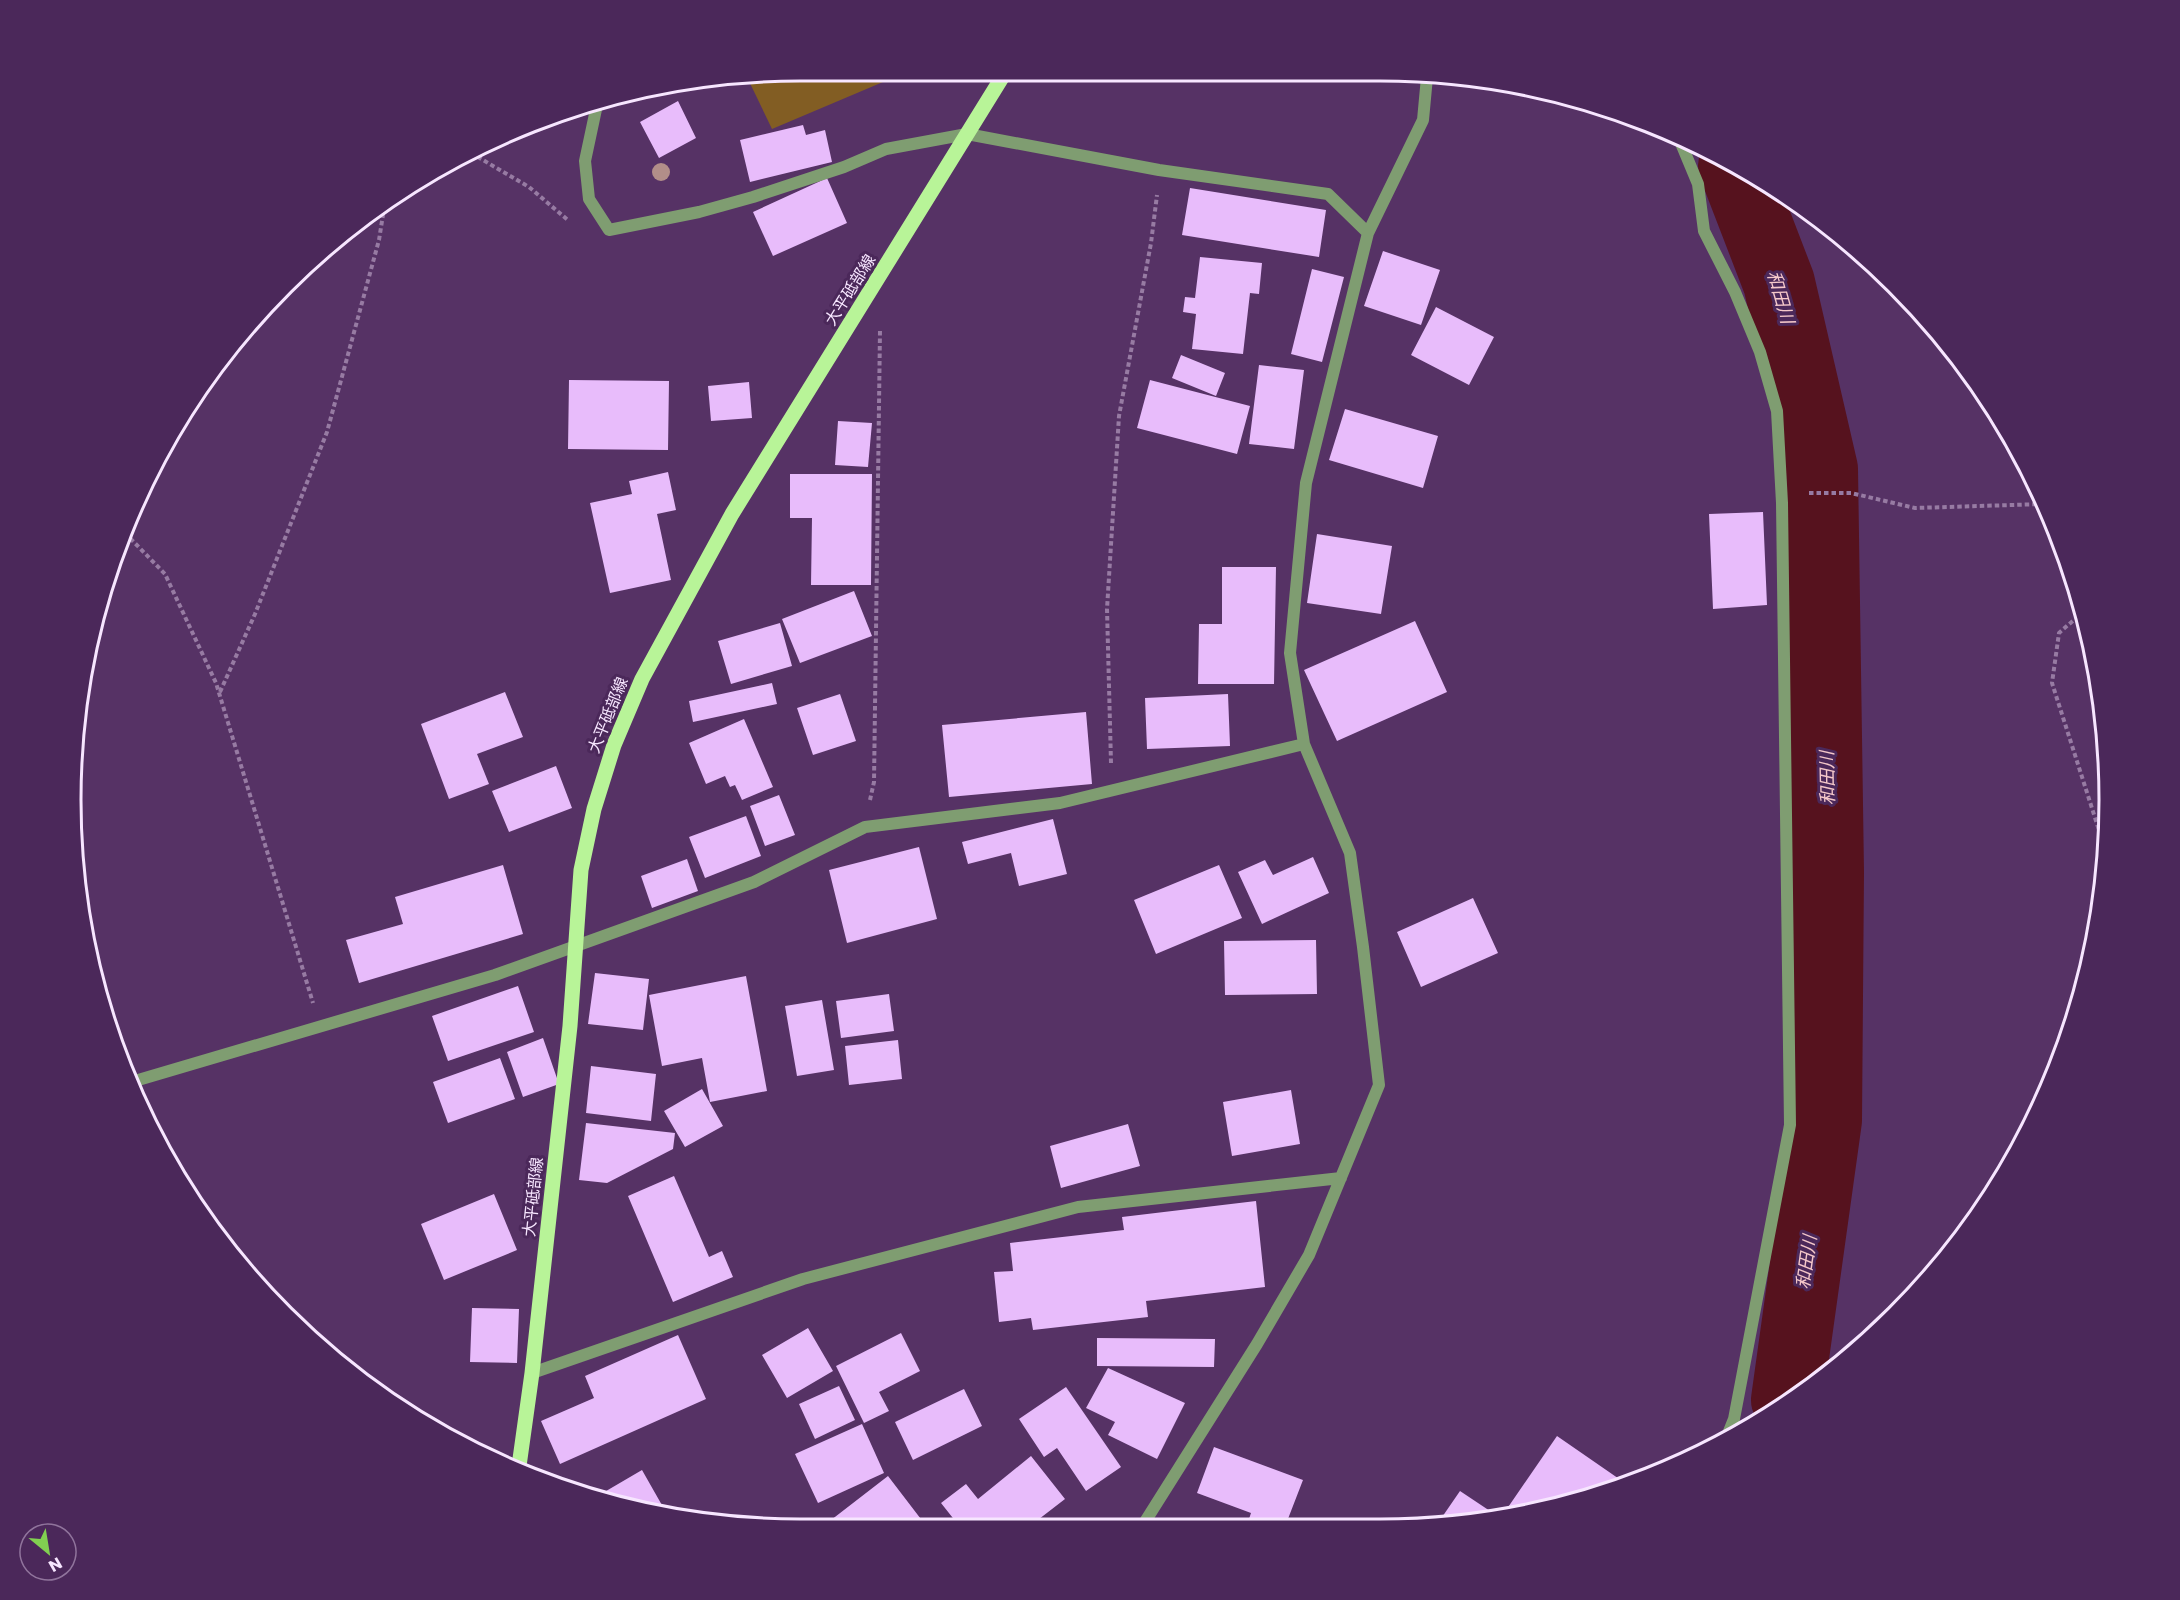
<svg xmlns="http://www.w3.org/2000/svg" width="2180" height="1600" font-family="Poppins,'Noto Sans JP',sans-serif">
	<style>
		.green { fill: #825d23 }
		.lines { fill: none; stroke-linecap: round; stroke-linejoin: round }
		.river { stroke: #56121e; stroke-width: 72 }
		.building { fill: #e8bcfb }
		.path { stroke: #977ba3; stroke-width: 4; stroke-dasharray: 4.5 3; stroke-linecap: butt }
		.minor { stroke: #7f9d71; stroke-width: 12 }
		.primary { stroke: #b8f498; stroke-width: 15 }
		.tree { fill: #b28e89 }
		.labels { text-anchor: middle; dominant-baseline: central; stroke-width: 6; stroke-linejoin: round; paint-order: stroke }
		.street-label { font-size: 16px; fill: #f7e6ff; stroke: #4b285a }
		.water-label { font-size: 18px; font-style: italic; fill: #f5c8ca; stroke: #4b285a }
		.rim { fill: none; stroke: #f7e6ff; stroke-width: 3 }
	</style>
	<rect width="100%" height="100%" fill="#563265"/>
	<!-- green -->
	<path class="green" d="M800 71H909L772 129 747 77Z"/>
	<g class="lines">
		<!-- river -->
		<path class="river" d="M1734 166 1779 283 1822 469 1828 872 1826 1120 1787 1400"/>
	</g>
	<!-- building -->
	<path class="building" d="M678 101 696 138 659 158 640 122Z
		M803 125 806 135 825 130 832 162 750 182 740 140Z
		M827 178 847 223 773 256 753 212Z
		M1190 188 1326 210 1319 257 1182 235Z
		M1383 251 1440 270 1421 325 1364 306Z
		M1200 257 1262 263 1259 294 1250 293 1243 354 1192 349 1196 314 1183 312 1185 297 1195 298Z
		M1312 269 1344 277 1322 362 1291 354Z
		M1436 307 1494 337 1469 385 1411 355Z
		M1181 355 1225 373 1216 396 1172 378Z
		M1259 365 1304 370 1294 449 1249 444Z
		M569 380 669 381 668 450 568 449Z
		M1150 380 1250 406 1237 454 1137 428Z
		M749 382 752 418 711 421 708 386Z
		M1345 409 1438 436 1423 488 1329 460Z
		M838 421 872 423 868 467 835 465Z
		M668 472 676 510 657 514 671 580 610 593 590 503 632 494 629 481Z
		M790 474H872L871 585H811L812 518H790Z
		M1763 512 1767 605 1713 609 1709 514Z
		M1317 534 1392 546 1381 614 1307 603Z
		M1222 567H1276L1274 684H1198L1199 624H1222Z
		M854 591 872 636 800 663 782 619Z
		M1415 621 1447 692 1337 741 1304 670Z
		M780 623 792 666 731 684 718 641Z
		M772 683 777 704 693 722 689 701Z
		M505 692 523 737 477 754 489 784 449 799 421 724Z
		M840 694 856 741 813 755 797 708Z
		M1228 694 1230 746 1147 749 1145 698Z
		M1086 712 1092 784 949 797 942 725Z
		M744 719 773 787 742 800 735 785 730 787 725 776 706 784 689 743Z
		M556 766 572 808 509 832 492 791Z
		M779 795 795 835 765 846 750 806Z
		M746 816 761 856 705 878 689 837Z
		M1053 819 1067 874 1019 886 1011 853 968 864 962 842Z
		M919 847 937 919 847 943 829 870Z
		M1313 857 1329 893 1262 924 1238 872 1265 860 1273 875Z
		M687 859 698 891 652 908 641 876Z
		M503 865 523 934 359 983 346 940 403 924 395 897Z
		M1219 865 1242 918 1156 954 1134 900Z
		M1473 898 1498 953 1421 987 1397 932Z
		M1316 940 1317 994 1225 995 1224 941Z
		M595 973 649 979 643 1030 588 1024Z
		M746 976 767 1091 710 1102 702 1058 662 1066 649 995Z
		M518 986 534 1032 448 1061 432 1016Z
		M889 994 894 1031 841 1038 836 1001Z
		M822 1000 834 1070 797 1076 785 1006Z
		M543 1038 559 1084 523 1097 507 1052Z
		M898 1040 902 1079 849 1085 845 1046Z
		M500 1058 515 1099 448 1123 433 1082Z
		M591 1066 656 1074 651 1121 586 1113Z
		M702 1089 723 1126 685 1147 664 1111Z
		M1291 1090 1300 1144 1232 1156 1223 1102Z
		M586 1123 675 1133 673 1149 607 1183 579 1180Z
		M1128 1124 1140 1166 1061 1188 1050 1146Z
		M674 1176 709 1257 722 1251 733 1277 673 1302 628 1196Z
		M494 1194 517 1250 444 1280 421 1224Z
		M1256 1201 1265 1287 1146 1301 1148 1317 1033 1330 1031 1318 999 1322 994 1272 1013 1271 1010 1243 1124 1230 1122 1217Z
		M472 1308 519 1309 517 1363 470 1362Z
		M808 1328 833 1371 787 1398 762 1355Z
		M901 1333 920 1371 879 1392 889 1411 864 1423 836 1366Z
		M678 1335 706 1399 560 1464 541 1421 594 1398 585 1376Z
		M1097 1338 1215 1339 1214 1367 1097 1366Z
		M1108 1368 1185 1403 1157 1459 1108 1435 1115 1422 1086 1408Z
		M839 1386 855 1420 815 1439 799 1404Z
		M1066 1387 1121 1467 1086 1491 1057 1448 1044 1457 1019 1419Z
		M964 1389 982 1426 913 1460 895 1422Z
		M862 1424 884 1473 818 1503 795 1454Z
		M1557 1436 1625 1483 1502 1516Z
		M1214 1447 1303 1480 1286 1524 1247 1525 1251 1513 1197 1493Z
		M1031 1456 1065 1499 1030 1526 960 1527 941 1503 966 1484 978 1499Z
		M642 1470 667 1514 607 1503 601 1494Z
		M888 1476 927 1527H822Z
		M1460 1491 1499 1517 1476 1523H1438Z"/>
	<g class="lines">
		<!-- path -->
		<path class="path" d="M471 153 529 187 569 221
			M1809 493H1851L1915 508 2044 504
			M125 533 165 574 216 683 313 1003
			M2084 611 2059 633 2052 683 2105 849
			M220 692 255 614 327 432 379 240 385 202
			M1111 763 1107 609 1119 416 1151 243 1157 195
			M870 800 874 782 880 330
			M1902 1306 1915 1283 1950 1252"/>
		<!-- minor -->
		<path class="minor" d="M598 100 585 161 589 199 609 230 699 212 753 197 844 167 886 149 967 134 1159 170 1328 194 1368 233
			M1678 136 1698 184 1704 231 1735 292 1760 352 1777 411 1782 503 1790 1125 1734 1419 1728 1434
			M128 1083 495 975 754 882 865 827 1060 803 1304 744
			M532 1373 803 1279 1078 1207 1341 1178
			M1143 1525 1257 1344 1309 1255 1379 1085 1363 947 1350 853 1304 744 1290 653 1306 483 1368 233 1423 120 1427 77"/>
		<!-- primary -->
		<path class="primary" d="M519 1466 532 1373 570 1026 581 870 594 809 614 745 642 679 732 514 1006 71"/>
	</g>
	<!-- trees -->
	<circle class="tree" cx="661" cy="172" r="9"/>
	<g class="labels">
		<!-- street labels -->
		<g class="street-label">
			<text transform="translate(850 290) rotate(-58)">大平砥部線</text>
			<text transform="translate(608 715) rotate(-68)">大平砥部線</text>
			<text transform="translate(533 1197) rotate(-84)">大平砥部線</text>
		</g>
		<!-- water labels -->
		<g class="water-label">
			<text transform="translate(1781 297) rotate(74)">和田川</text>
			<text transform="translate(1827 778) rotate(-91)">和田川</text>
			<text transform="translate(1806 1262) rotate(-82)">和田川</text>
		</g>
	</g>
	<!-- crop -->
	<path d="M0 0H2180V1600H0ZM800 81H1380A719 719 0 0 1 2099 800V800A719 719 0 0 1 1380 1519H800A719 719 0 0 1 81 800V800A719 719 0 0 1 800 81Z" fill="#4b285a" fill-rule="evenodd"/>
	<path class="rim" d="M800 81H1380A719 719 0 0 1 2099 800V800A719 719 0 0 1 1380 1519H800A719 719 0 0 1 81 800V800A719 719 0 0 1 800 81Z"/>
	<!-- north arrow -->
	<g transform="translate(48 1552) rotate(150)"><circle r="28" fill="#4b285a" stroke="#90749c" stroke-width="1.5"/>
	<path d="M0-4.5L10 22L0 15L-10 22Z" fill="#81d051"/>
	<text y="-9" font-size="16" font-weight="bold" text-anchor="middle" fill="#f7e6ff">N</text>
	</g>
</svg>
